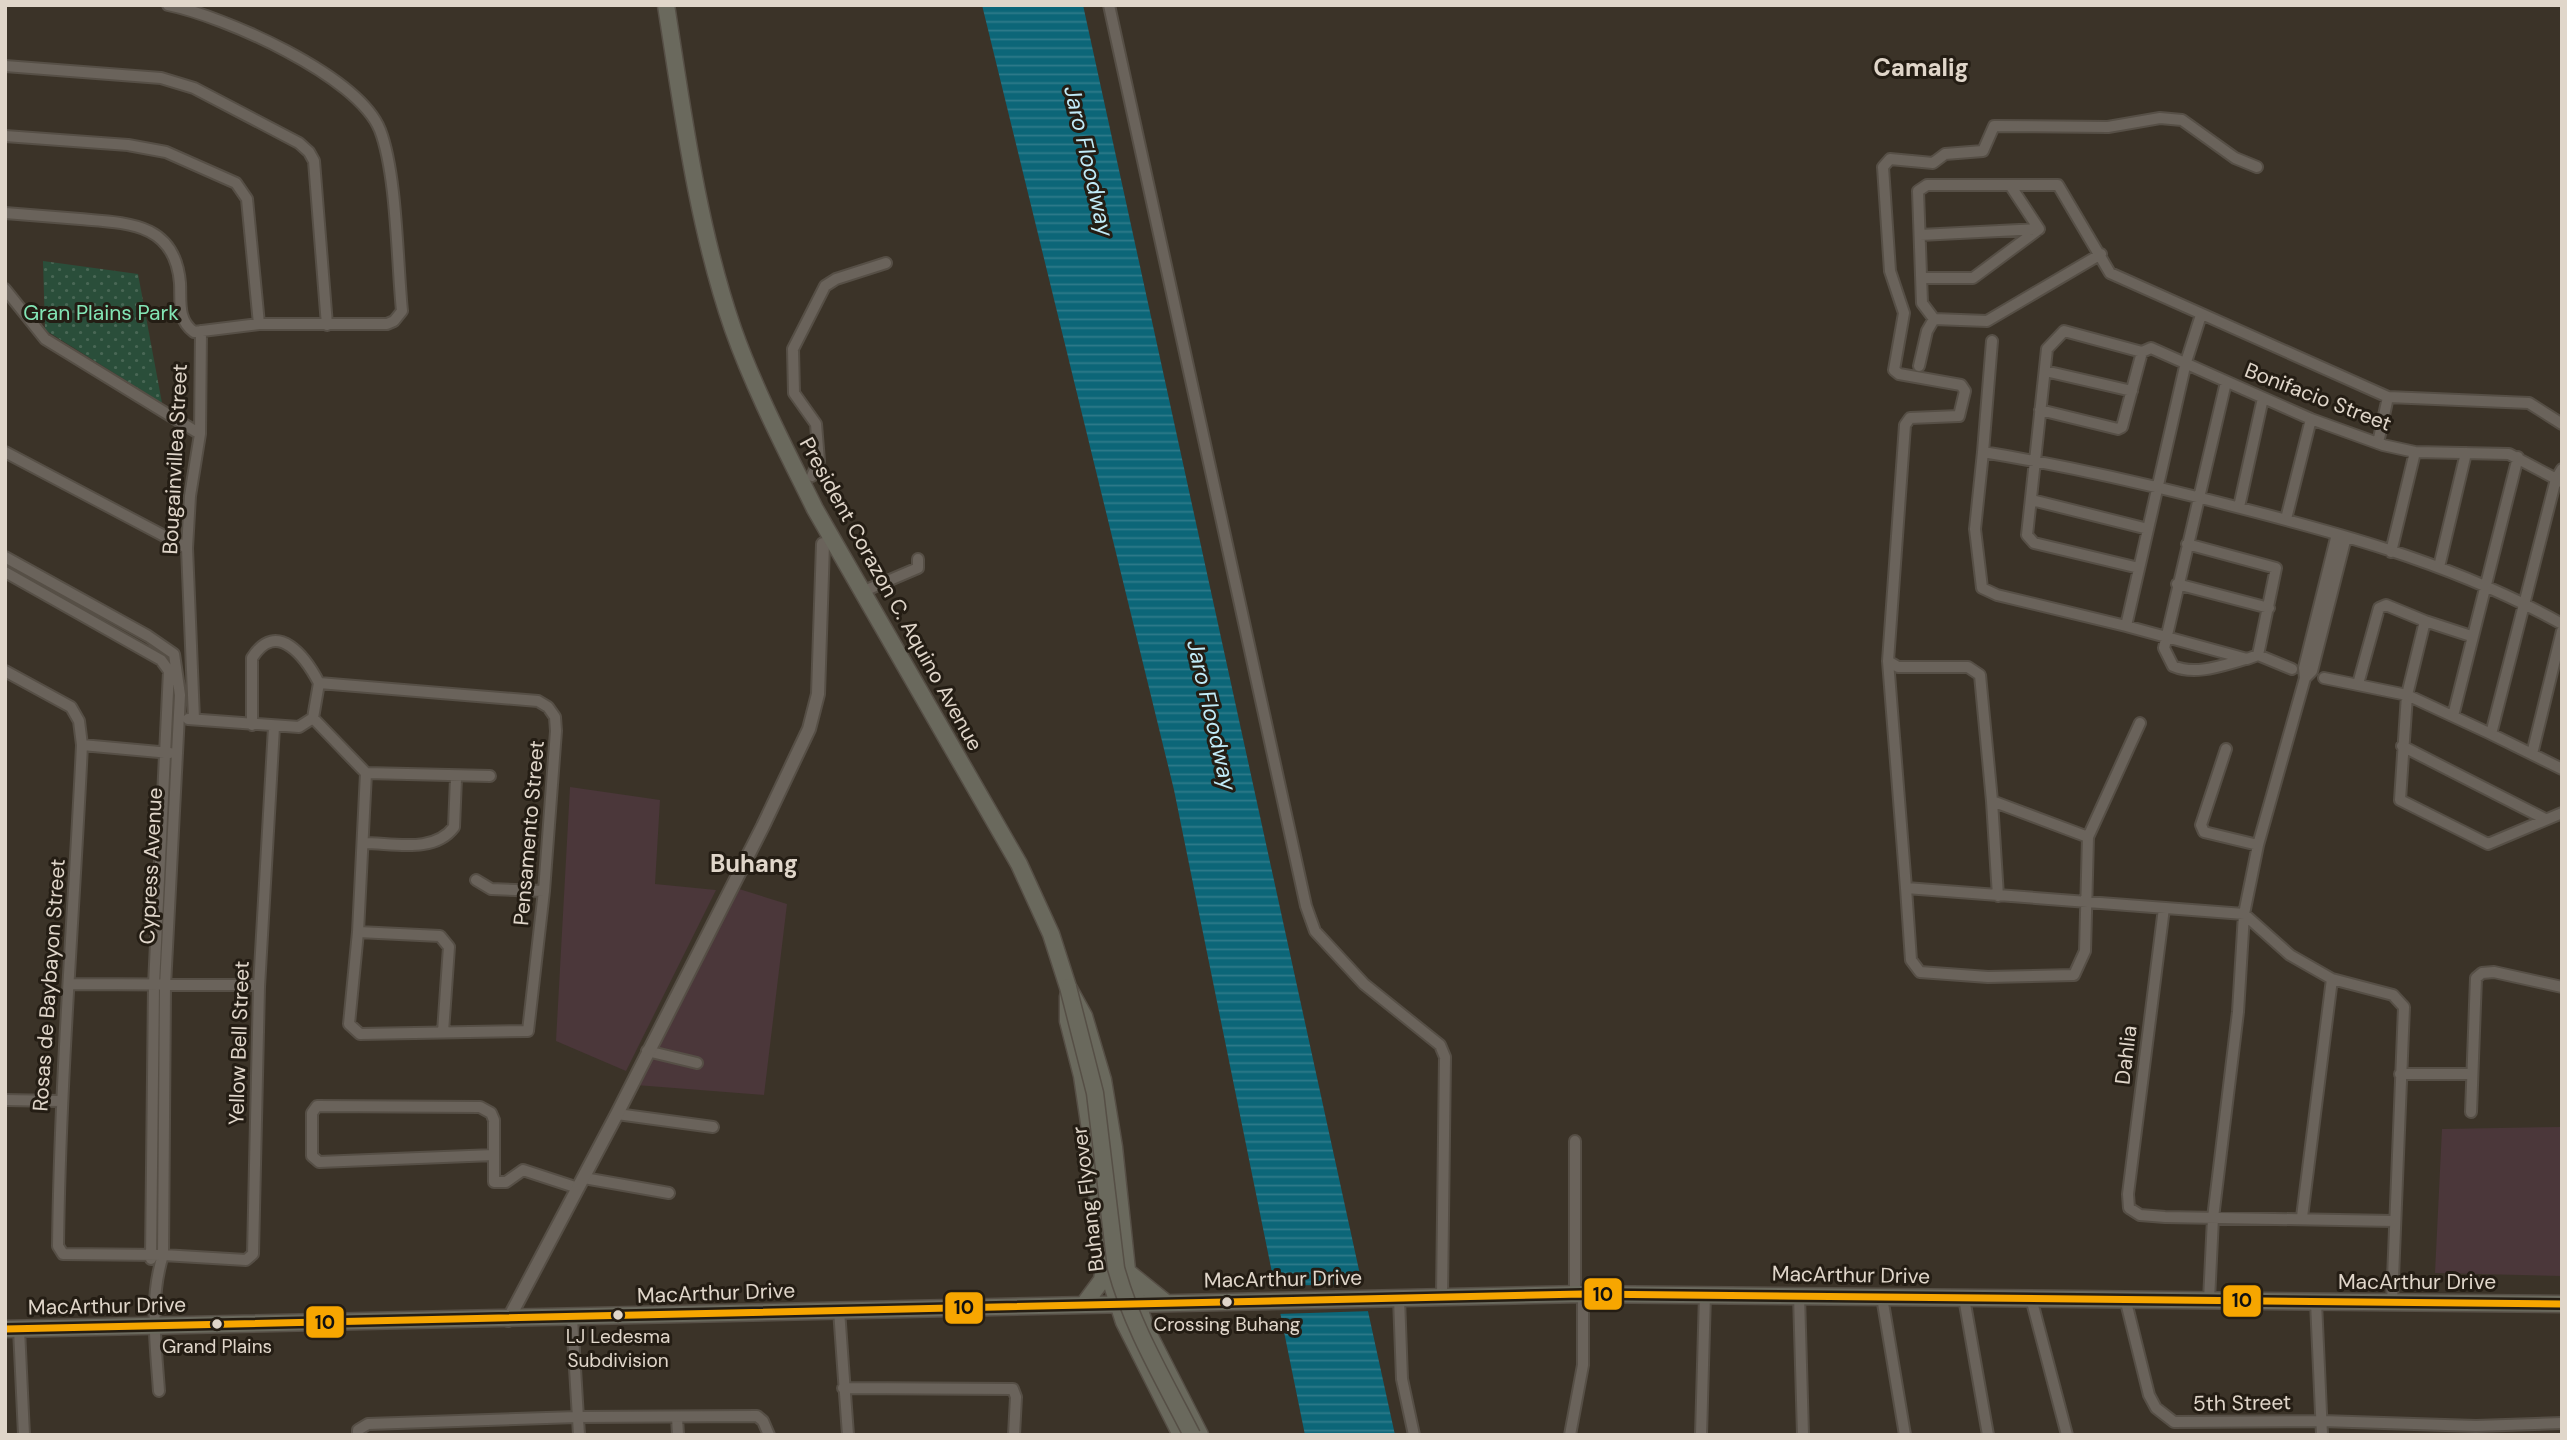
<svg xmlns="http://www.w3.org/2000/svg" width="2567" height="1440" font-family="'DM Sans',sans-serif">
	<style>
		.education { fill: #4b373a }
		.park { fill: url(#park-dots) }
		.water { fill: url(#water-rules) }
		.pier { fill: #3b3328 }
		.lines { fill: none; stroke-linecap: round; stroke-linejoin: round }
		.minor-casing { stroke: #564f46; stroke-width: 14 }
		.tertiary-casing { stroke: #564f46; stroke-width: 16 }
		.primary-casing { stroke: #564f46; stroke-width: 19 }
		.minor { stroke: #6a635b; stroke-width: 10 }
		.tertiary { stroke: #6a635b; stroke-width: 12 }
		.primary { stroke: #6a695d; stroke-width: 16 }
		.primary-bridge-casing { stroke: #564f46; stroke-width: 19; stroke-linecap: butt }
		.primary-bridge { stroke: #6a695d; stroke-width: 16 }
		.bus-1-casing { stroke: #241d14; stroke-width: 12 }
		.bus-1 { stroke: #f7a600; stroke-width: 7 }
		.bus-dot { fill: #e0d6ca; stroke: #241d14; stroke-width: 2.5 }
		.labels { text-anchor: middle; dominant-baseline: central; stroke-width: 6; stroke-linejoin: round; paint-order: stroke }
		.bus-label { font-size: 19px; fill: #e0d6ca; stroke: #241d14 }
		.park-label { font-size: 21px; fill: #83e5b5; stroke: #241d14 }
		.street-label { font-size: 21px; fill: #e0d6ca; stroke: #241d14 }
		.water-label { font-size: 23px; font-style: italic; fill: #c1ebf8; stroke: #241d14 }
		.quarter-label { font-size: 24px; font-weight: bold; fill: #e0d6ca; stroke: #241d14 }
		.line-badge { stroke: #241d14; stroke-width: 2.5 }
		.pale-badge-label { font-size: 19px; text-anchor: middle; font-weight: bold; fill: #111 }
	</style>
	<defs>
		<pattern id="park-dots" width="8" height="8" patternUnits="userSpaceOnUse" patternTransform="scale(1.75)"><rect width="8" height="8" fill="#2a4e3a"/><path d="M2 2h.1M6 6h.1" fill="none" stroke="#496755" stroke-width="1.8" stroke-linecap="round"/></pattern>
		<pattern id="water-rules" width="6" height="5" patternUnits="userSpaceOnUse" patternTransform="scale(1.75)"><rect width="6" height="5" fill="#0c6678"/><path d="M0 2.5h6" fill="none" stroke="#2f7b8a"/></pattern>
	</defs>
	<rect width="100%" height="100%" fill="#3b3328"/>
	<!-- education -->
	<path class="education" d="M570 787 660 800 655 884 716 890 626 1071 556 1041Z
		M736 888 787 904 764 1095 636 1085Z
		M2562 1127V1276L2435 1273 2442 1129Z"/>
	<!-- park -->
	<path class="park" d="M43 261 138 274 162 403 45 330Z"/>
	<!-- water -->
	<path class="water" d="M982 5H1083L1395 1435H1305L1174 790Z"/>
	<!-- pier -->
	<path class="pier" d="M1366 1284 1372 1311 1277 1314 1271 1286Z"/>
	<g class="lines">
		<!-- minor casing -->
		<g class="minor-casing">
			<path id="minor" d="M1109 5 1306 906 1315 931 1364 984 1440 1045 1445 1057 1442 1296
				M5 66 161 78 194 88 299 143 309 152 314 161 327 325
				M5 136 128 145 166 152 236 183 247 199 259 324
				M2257 167 2235 158 2182 120 2160 118 2108 127 1994 126 1983 151 1945 154 1933 163 1890 159 1883 167 1890 271 1904 313 1894 370 1899 374 1961 385 1965 391 1959 416 1910 418 1905 425 1888 661 1906 888 2244 914 2290 955 2332 979 2393 995 2404 1007 2392 1303
				M5 213C30 215 55 217 80 219 129 223 175 223 180 283 181 301 177 320 194 332L259 324H387L394 321 402 311C397 262 397 174 380 130 358 75 223 16 168 5
				M1920 235 2039 229
				M2101 254 1987 321 1934 319 1922 303 1918 191 1927 185H2058L2110 273 2388 397 2529 403 2562 424
				M1923 278H1973L2039 229 2010 185
				M5 289 45 339 200 434
				M2201 315 2186 362 2126 626 2247 659 2258 655 2292 669
				M1919 366 1927 331 1934 319
				M2045 371 2132 391
				M2226 382 2164 648 2173 666C2196 676 2223 665 2246 659
				M2040 410 2118 429 2122 427 2142 352
				M2378 443 2388 397
				M5 452 187 548
				M1983 452 1992 341
				M812 476 819 461 816 424 794 393 793 349 825 286 836 279 886 263
				M2032 500 2148 529
				M2239 507 2263 398
				M2286 519 2311 419
				M2187 544 2276 568 2258 655
				M2391 552 2415 452
				M5 557 148 636 174 654 180 695 165 986 163 1255C149 1299 156 1346 159 1391
				M2439 567 2466 453
				M2139 568 2034 543 2027 535 2047 349 2064 331 2142 352 2151 348 2311 419 2383 445 2415 452 2509 454 2562 482
				M5 572 161 660 169 671 154 985 151 1259
				M2177 584 2269 608
				M864 591 918 568V559
				M2425 621 2471 636
				M2126 626 1997 595 1982 588 1975 529 1983 452C2056 464 2129 480 2201 498 2325 529 2450 561 2562 624
				M1888 661 1898 667H1968L1980 675 1992 801 2088 837
				M5 671 71 707 79 721 82 745C74 913 60 1079 58 1246L63 1254 163 1255 246 1260 253 1254 259 987 274 727
				M2305 678 2312 671 2346 537
				M2324 678 2407 695 2491 734 2556 479 2562 469
				M2358 684 2379 608 2386 605 2425 621 2407 695 2400 800 2488 844 2562 813
				M2453 716 2518 457
				M313 718 366 773 490 776
				M188 719 299 727 313 718 319 683
				M194 719 187 548 190 496 200 434 201 331
				M252 725V658C277 618 306 658 319 683L538 701 548 707 555 717 556 731 544 891 528 1031 360 1034 349 1024 358 932 366 773
				M2491 734 2562 769
				M82 745 170 753
				M2402 746 2545 819
				M2226 749 2201 825 2204 832 2258 845
				M2532 754 2562 631
				M1992 801 1998 896
				M363 843C393 843 434 854 454 827L456 778
				M476 880 491 889 544 891
				M1906 888 1911 960 1920 972 1988 977 2074 975 2085 951 2088 837 2140 723
				M2164 908 2128 1194 2129 1208 2140 1215 2165 1217 2393 1221
				M358 932 440 936 449 947 443 1032
				M70 984 259 985
				M647 1051 697 1063
				M2400 1074H2471
				M5 1100 60 1101
				M2471 1112 2476 978 2482 973 2494 972 2562 987
				M617 1114 713 1127
				M494 1155 319 1162 312 1156V1113L317 1106 480 1107 491 1113 494 1120V1182H506L523 1170 578 1188
				M584 1178 669 1193
				M2302 1217 2332 979
				M1575 1295V1141
				M1799 1295 1803 1435
				M1882 1297 1905 1435
				M1399 1298 1402 1379 1414 1435
				M1964 1298 1988 1435
				M2031 1298 2067 1435
				M2125 1298 2149 1395 2156 1408 2174 1422 2322 1421 2476 1426 2562 1423
				M2209 1300 2213 1218 2238 1012 2244 914 2258 845 2305 678 2304 668 2337 534
				M2316 1302 2322 1435
				M839 1310 848 1435
				M572 1318 579 1435
				M19 1329 24 1435
				M843 1388 1013 1389 1016 1397 1014 1435
				M677 1417 678 1435
				M358 1435V1430L368 1424 577 1417 757 1416 763 1421 769 1435
				M1570 1435 1583 1365V1294
				M1701 1435 1705 1294"/>
		</g>
		<!-- tertiary casing -->
		<g class="tertiary-casing">
			<path id="tertiary" d="M508 1320 617 1114 763 826 809 729 818 694 823 544"/>
		</g>
		<!-- primary casing -->
		<g class="primary-casing">
			<path id="primary" d="M666 5C683 113 697 225 733 329 755 391 786 450 815 509L1019 864 1051 934 1068 987 1084 1016 1103 1080 1114 1147 1127 1270 1146 1329 1200 1435
				M1068 996V1021L1082 1076 1091 1136 1105 1263 1124 1322 1181 1435
				M1129 1273 1165 1302
				M1085 1303 1102 1280 1104 1266
				M5 1329 1583 1294 2562 1304"/>
		</g>
		<!-- minor -->
		<use href="#minor" class="minor"/>
		<!-- tertiary -->
		<use href="#tertiary" class="tertiary"/>
		<!-- primary -->
		<use href="#primary" class="primary"/>
		<!-- primary-bridge casing -->
		<g class="primary-bridge-casing">
			<path id="primary-bridge" d="M1068 987 1095 1093 1116 1268C1132 1327 1164 1380 1192 1435"/>
		</g>
		<!-- primary-bridge -->
		<use href="#primary-bridge" class="primary-bridge"/>
		<!-- bus-1 casing -->
		<g class="bus-1-casing">
			<path id="bus-1" d="M5 1329 1583 1294 2562 1304"/>
		</g>
		<!-- bus-1 -->
		<use href="#bus-1" class="bus-1"/>
	</g>
	<!-- markers -->
	<g class="bus-dot">
		<circle cx="1227" cy="1302" r="6"/>
		<circle cx="618" cy="1315" r="6"/>
		<circle cx="217" cy="1324" r="6"/>
	</g>
	<g class="labels">
		<!-- bus labels -->
		<g class="bus-label">
			<text x="1227" y="1324">Crossing Buhang</text>
			<text x="618" y="1336">LJ Ledesma<tspan x="618" dy="24">Subdivision</tspan></text>
			<text x="217" y="1346">Grand Plains</text>
		</g>
		<!-- park labels -->
		<g class="park-label">
			<text x="101" y="313">Gran Plains Park</text>
		</g>
		<!-- street labels -->
		<g class="street-label">
			<text transform="translate(2318 397) rotate(21)">Bonifacio Street</text>
			<text transform="translate(175 459) rotate(-87)">Bougainvillea Street</text>
			<text transform="translate(891 594) rotate(61)">President Corazon C. Aquino Avenue</text>
			<text transform="translate(529 833) rotate(-85)">Pensamento Street</text>
			<text transform="translate(151 866) rotate(-87)">Cypress Avenue</text>
			<text transform="translate(49 985) rotate(-86)">Rosas de Baybayon Street</text>
			<text transform="translate(239 1043) rotate(-88)">Yellow Bell Street</text>
			<text transform="translate(2126 1055) rotate(-83)">Dahlia</text>
			<text transform="translate(1088 1199) rotate(-97)">Buhang Flyover</text>
			<text transform="translate(1851 1275) rotate(1)">MacArthur Drive</text>
			<text transform="translate(1283 1279) rotate(-1)">MacArthur Drive</text>
			<text x="2417" y="1282">MacArthur Drive</text>
			<text transform="translate(716 1293) rotate(-2)">MacArthur Drive</text>
			<text transform="translate(107 1306) rotate(-1)">MacArthur Drive</text>
			<text transform="translate(2242 1403) rotate(-1)">5th Street</text>
		</g>
		<!-- water labels -->
		<g class="water-label">
			<text transform="translate(1089 161) rotate(77)">Jaro Floodway</text>
			<text transform="translate(1212 715) rotate(77)">Jaro Floodway</text>
		</g>
		<!-- quarter labels -->
		<g class="quarter-label">
			<text x="1921" y="67">Camalig</text>
			<text x="754" y="863">Buhang</text>
		</g>
	</g>
	<g class="line-badge">
		<rect x="1583" y="1277" width="40" height="34" rx="7" fill="#f7a600"/>
		<rect x="2222" y="1284" width="40" height="34" rx="7" fill="#f7a600"/>
		<rect x="944" y="1291" width="40" height="34" rx="7" fill="#f7a600"/>
		<rect x="305" y="1305" width="40" height="34" rx="7" fill="#f7a600"/>
	</g>
	<g class="pale-badge-label">
		<text x="1603" y="1301">10</text>
		<text x="2242" y="1307">10</text>
		<text x="964" y="1314">10</text>
		<text x="325" y="1329">10</text>
	</g>
	<!-- border -->
	<rect width="2567" height="1440" fill="none" stroke="#e0d6ca" stroke-width="14"/>
</svg>
